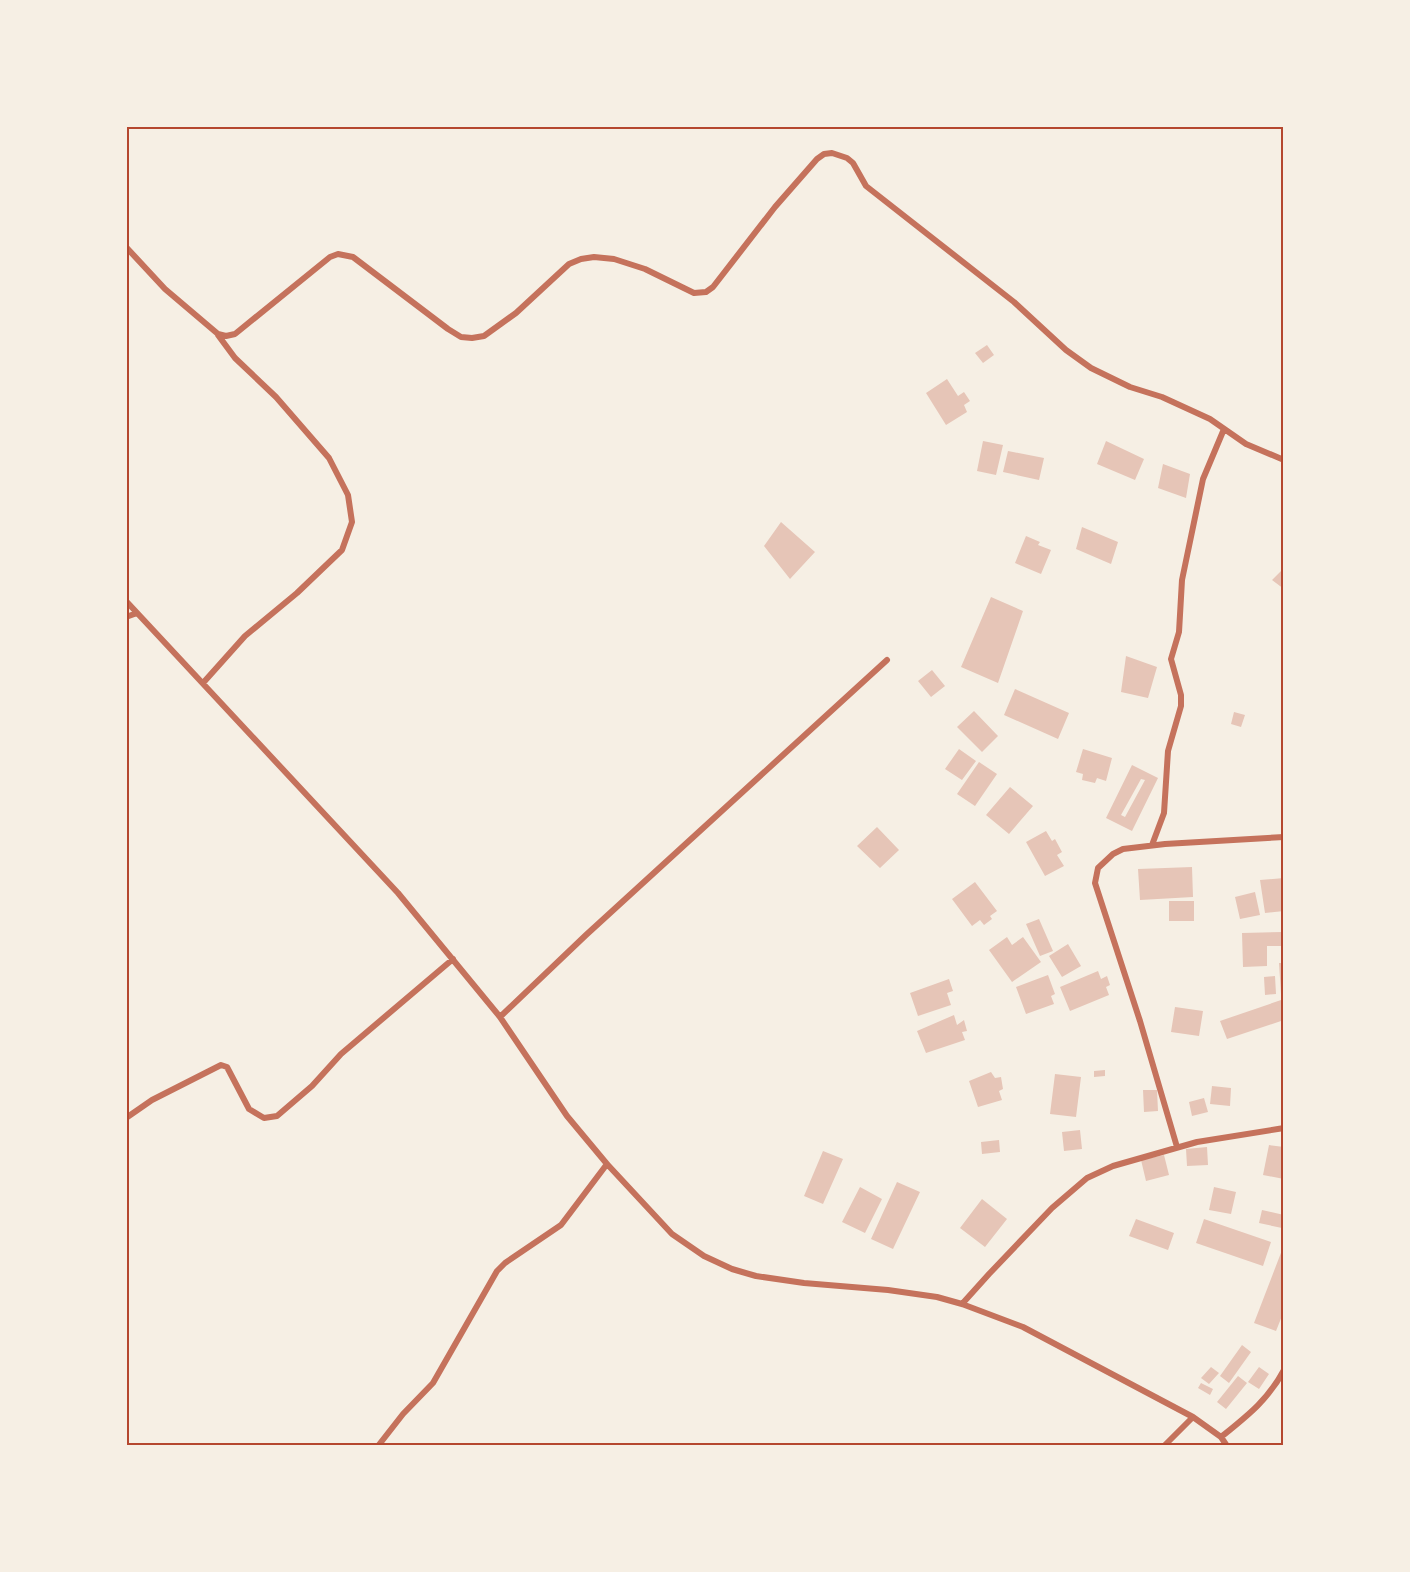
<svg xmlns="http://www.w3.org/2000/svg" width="1410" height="1572" font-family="'Titillium Web',sans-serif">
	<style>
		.building { fill: #e6c5b7; fill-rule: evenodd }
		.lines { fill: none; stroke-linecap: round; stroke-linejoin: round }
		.minor { stroke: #c5725c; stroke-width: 6 }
		.neatline { fill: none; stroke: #b5482f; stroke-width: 2 }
	</style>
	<rect width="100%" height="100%" fill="#f6efe4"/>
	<!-- building -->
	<path class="building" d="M987 345 994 355 983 363 975 353Z
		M947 379 958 396 964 392 970 401 964 405 967 412 946 425 926 393Z
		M983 441 1003 445 996 475 977 471Z
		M1106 441 1144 459 1135 480 1097 464Z
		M1008 451 1044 458 1039 480 1003 472Z
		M1163 464 1190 474 1186 498 1158 488Z
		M781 522 815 552 790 579 764 546Z
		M1082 527 1118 542 1111 564 1076 549Z
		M1026 536 1040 542 1038 545 1051 550 1041 574 1015 563Z
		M1284 568V589L1272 580Z
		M991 597 1023 611 998 683 961 667Z
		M1126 656 1157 667 1148 698 1121 692Z
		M932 670 945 686 931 697 918 681Z
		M1015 689 1069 713 1058 739 1004 715Z
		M974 711 998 736 982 752 957 727Z
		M1234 712 1245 715 1241 727 1231 724Z
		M959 749 976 761 962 780 945 769Z
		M1083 749 1112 758 1106 781 1097 778 1095 783 1082 780 1083 774 1076 772Z
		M979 762 997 774 975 806 957 794Z
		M1132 765 1158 778 1132 831 1106 818ZM1141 779 1145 780 1125 817 1121 815Z
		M1010 787 1033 806 1009 834 986 815Z
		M877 827 899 850 880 868 857 846Z
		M1046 831 1052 841 1055 839 1062 852 1057 855 1064 866 1045 876 1026 842Z
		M1192 867 1193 897 1140 900 1138 869Z
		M1284 878V911L1265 913 1260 880Z
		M975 882 997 911 990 916 992 919 984 925 980 920 972 926 952 899Z
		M1255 892 1260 915 1240 919 1235 897Z
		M1169 901H1194V921H1169Z
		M1039 919 1053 951 1040 956 1026 924Z
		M1283 932 1284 946H1267V966L1243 967 1242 933Z
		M1007 937 1012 945 1023 937 1041 962 1012 982 989 950Z
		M1068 944 1081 966 1062 977 1049 956Z
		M1279 963H1284V994H1281Z
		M1098 971 1101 979 1107 976 1110 985 1106 987 1109 995 1070 1011 1060 987Z
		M1048 975 1055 994 1051 996 1054 1004 1026 1014 1016 987Z
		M1275 976 1276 994 1265 995 1264 977Z
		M949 979 953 991 947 993 951 1005 918 1016 910 993Z
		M1284 999V1020L1227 1039 1220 1021Z
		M1175 1007 1203 1011 1199 1036 1171 1032Z
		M954 1015 957 1025 964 1020 967 1031 962 1032 965 1040 926 1053 917 1031Z
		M1105 1070V1076L1094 1077V1071Z
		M991 1072 995 1078 1001 1077 1003 1089 999 1091 1002 1100 978 1107 969 1081Z
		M1055 1074 1081 1077 1076 1117 1050 1114Z
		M1212 1086 1231 1088 1230 1106 1210 1104Z
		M1143 1090H1157L1158 1111 1144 1112Z
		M1204 1098 1208 1112 1192 1116 1189 1102Z
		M1080 1130 1082 1149 1064 1151 1062 1132Z
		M999 1140 1000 1152 982 1154 981 1142Z
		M1269 1145 1284 1147V1179L1263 1175Z
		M1207 1147 1208 1165 1187 1166 1186 1149Z
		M823 1151 843 1159 823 1204 804 1196Z
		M1164 1155 1169 1175 1146 1181 1141 1160Z
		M897 1182 920 1192 893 1249 871 1239Z
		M860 1187 882 1199 865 1233 842 1222Z
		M1214 1187 1236 1192 1231 1214 1209 1210Z
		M982 1199 1007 1219 985 1247 960 1228Z
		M1262 1210 1284 1215 1282 1228 1259 1223Z
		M1136 1219 1174 1233 1168 1250 1129 1236Z
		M1204 1219 1271 1242 1263 1266 1196 1243Z
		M1284 1245V1311L1276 1331 1254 1323Z
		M1242 1345 1251 1352 1229 1383 1220 1376Z
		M1211 1367 1219 1373 1209 1384 1201 1378Z
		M1259 1367 1269 1374 1259 1389 1248 1382Z
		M1238 1376 1247 1383 1226 1409 1217 1402Z
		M1201 1383 1213 1389 1210 1395 1198 1388Z"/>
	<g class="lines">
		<!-- minor -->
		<path class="minor" d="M126 247 165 289 218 334 226 336 235 334 330 257 338 254 353 257 448 329 461 337 472 338 484 336 516 313 569 264 581 259 594 257 614 259 645 269 694 293 706 292 713 287 775 207 817 159 824 154 832 153 847 158 853 163 866 186 1014 302 1066 350 1091 368 1130 387 1162 397 1210 419 1246 444 1284 460
			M126 601 398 893 500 1017 567 1116 607 1164 672 1234 704 1256 732 1269 756 1276 804 1283 888 1290 937 1297 962 1304 1023 1327 1193 1417 1221 1437 1227 1446
			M126 617 137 613
			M203 683 245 636 297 593 342 550 352 522 348 495 329 458 276 397 235 358 218 335
			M1152 845 1164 813 1168 751 1181 706V695L1171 659 1179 632 1182 580 1203 479 1224 429
			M500 1017 586 935 887 660
			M126 1118 152 1100 221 1065 227 1067 249 1109 264 1118 277 1116 312 1086 341 1054 453 959
			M1177 1147 1140 1021 1095 883 1098 868 1113 854 1123 849 1165 844 1284 837
			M962 1304 989 1274 1052 1208 1087 1178 1113 1166 1197 1142 1284 1128
			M1221 1437C1247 1416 1268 1400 1284 1370
			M378 1446 403 1414 433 1383 497 1271 505 1263 561 1225 607 1164
			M1164 1446 1193 1417"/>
	</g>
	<!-- border -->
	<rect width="1410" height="1572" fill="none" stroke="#f6efe4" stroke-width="255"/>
	<rect x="128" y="128" width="1154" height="1316" class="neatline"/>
</svg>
